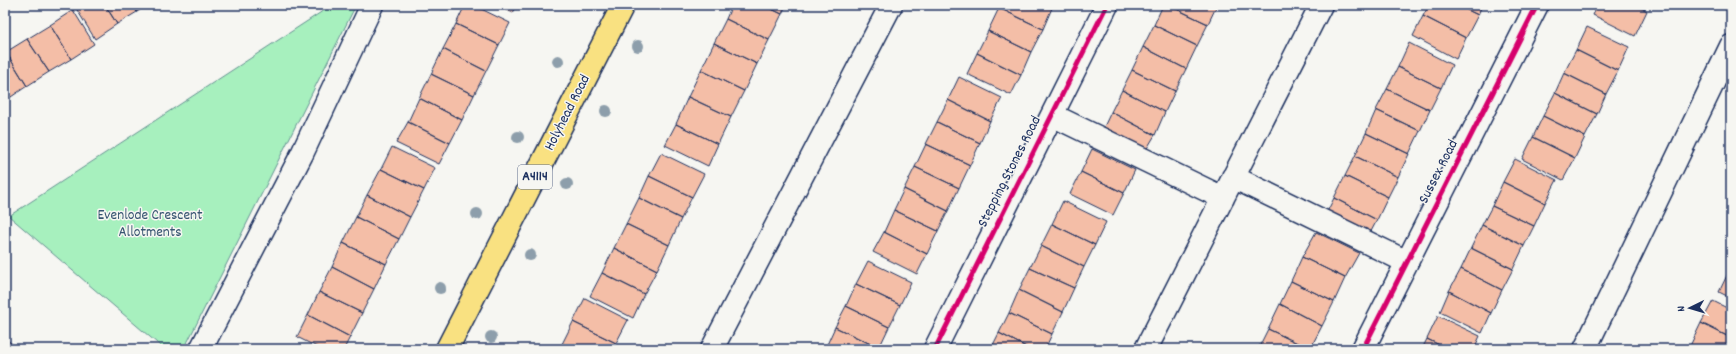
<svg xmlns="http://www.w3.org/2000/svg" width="1736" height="354" font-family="Dekko,sans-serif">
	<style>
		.green { fill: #a7f0be; stroke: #61908e }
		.building { fill: #f4bea7; stroke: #1b2f5e }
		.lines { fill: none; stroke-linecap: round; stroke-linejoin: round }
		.minor-casing { stroke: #1b2f5e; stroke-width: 25 }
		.highway-casing { stroke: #1b2f5e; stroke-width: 25 }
		.minor { stroke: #f6f6f2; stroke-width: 22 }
		.highway { stroke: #f9e181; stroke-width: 22 }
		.cycleway-casing { stroke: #f6f6f2; stroke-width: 8 }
		.cycleway { stroke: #d6006c; stroke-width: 5 }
		.tree { fill: #8d9eab }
		.labels { text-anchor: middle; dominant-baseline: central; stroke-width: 3; stroke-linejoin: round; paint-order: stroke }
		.shield { fill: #f6f6f2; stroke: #5d6b8a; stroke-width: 1 }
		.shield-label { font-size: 14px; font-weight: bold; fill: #1b2f5e }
		.street-label { font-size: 15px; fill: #1b2f5e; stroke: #f6f6f2 }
		.park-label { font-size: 15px; fill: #375671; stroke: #f6f6f2 }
	</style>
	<rect width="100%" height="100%" fill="#f6f6f2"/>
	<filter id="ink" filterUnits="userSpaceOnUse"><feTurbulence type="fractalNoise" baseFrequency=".025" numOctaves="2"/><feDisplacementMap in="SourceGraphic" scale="8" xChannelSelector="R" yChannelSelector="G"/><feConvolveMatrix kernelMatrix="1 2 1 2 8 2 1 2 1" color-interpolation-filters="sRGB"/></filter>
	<g filter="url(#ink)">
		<!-- green -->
		<path class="green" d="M332 5H356L184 349H164L9 216Z"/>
		<!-- building -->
		<path class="building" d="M74 5H105L117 24 95 39Z
			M105 5H133L137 12 117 24Z
			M133 5H147L137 12Z
			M465 5H473L510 23 499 45 456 24Z
			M498 5H517L513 13Z
			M732 5H763L782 14 769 40 726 19Z
			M763 5H786L782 14Z
			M1001 5H1047L1052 8 1043 29 999 8Z
			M1163 5H1168L1208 24 1197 46 1154 25Z
			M1168 5H1217L1208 24Z
			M1429 5H1457L1478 15 1466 38 1423 16Z
			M1457 5H1482L1478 15Z
			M1598 5H1636L1647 11 1635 36 1593 15Z
			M999 8 1043 29 1031 52 988 31Z
			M73 10 94 44 71 59 50 25Z
			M1423 16 1466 38 1456 59 1413 36Z
			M726 19 769 40 757 64 714 43Z
			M456 24 499 45 486 71 443 49Z
			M50 25 71 59 49 72 27 39Z
			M1154 25 1197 46 1186 69 1143 47Z
			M1587 27 1629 47 1618 71 1576 50Z
			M988 31 1031 52 1021 75 977 53Z
			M27 39 49 72 27 86 6 52Z
			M714 43 757 64 744 91 701 70Z
			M1409 43 1452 65 1441 88 1398 67Z
			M1143 47 1186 69 1175 91 1132 70Z
			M443 49 486 71 474 95 431 74Z
			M1576 50 1618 71 1606 94 1564 73Z
			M6 52 27 86 8 99 5 95Z
			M977 53 1021 75 1011 95 967 74Z
			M1398 67 1441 88 1430 110 1387 89Z
			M701 70 744 91 731 117 688 97Z
			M1132 70 1175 91 1165 112 1122 90Z
			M1564 73 1606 94 1597 114 1555 93Z
			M431 74 474 95 462 120 419 98Z
			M959 77 1002 98 990 121 948 100Z
			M1387 89 1430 110 1420 131 1376 110Z
			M1122 90 1165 112 1155 135 1111 112Z
			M1555 93 1597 114 1585 137 1543 116Z
			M688 97 731 117 718 144 676 124Z
			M419 98 462 120 450 143 408 122Z
			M948 100 990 121 980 143 937 122Z
			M1376 110 1420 131 1409 154 1366 133Z
			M1111 112 1155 135 1143 155 1101 133Z
			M1543 116 1585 137 1575 158 1533 137Z
			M408 122 450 143 439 164 396 143Z
			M937 122 980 143 970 165 926 144Z
			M676 124 718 144 708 166 665 145Z
			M1366 133 1409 154 1398 177 1355 156Z
			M1533 137 1575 158 1563 180 1522 159Z
			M926 144 970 165 959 188 915 167Z
			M392 147 435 168 424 190 381 169Z
			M1092 149 1135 170 1124 193 1081 172Z
			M661 153 704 174 692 197 649 176Z
			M1355 156 1398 177 1388 197 1345 176Z
			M1515 159 1557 180 1545 203 1503 182Z
			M915 167 959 188 948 211 904 189Z
			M381 169 424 190 410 217 367 195Z
			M1081 172 1124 193 1113 215 1070 194Z
			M649 176 692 197 681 219 639 198Z
			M1345 176 1388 197 1377 220 1334 198Z
			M1503 182 1545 203 1534 226 1492 206Z
			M904 189 948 211 938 231 894 210Z
			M367 195 410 217 399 239 356 217Z
			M639 198 681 219 669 245 626 224Z
			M1334 198 1377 220 1366 241 1324 218Z
			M1063 201 1106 222 1095 245 1052 224Z
			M1492 206 1534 226 1524 246 1482 225Z
			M894 210 938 231 927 254 884 232Z
			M356 217 399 239 386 264 343 243Z
			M626 224 669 245 657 270 614 248Z
			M1052 224 1095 245 1084 267 1041 246Z
			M1482 225 1524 246 1513 269 1471 248Z
			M884 232 927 254 917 274 873 252Z
			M1316 232 1359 253 1345 278 1302 257Z
			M343 243 386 264 374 289 332 267Z
			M1041 246 1084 267 1074 288 1030 268Z
			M614 248 657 270 644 294 602 273Z
			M1471 248 1513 269 1502 290 1461 269Z
			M1302 257 1345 278 1334 302 1291 281Z
			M868 261 911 282 900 305 856 284Z
			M332 267 374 289 362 313 319 292Z
			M1731 267V298L1719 292Z
			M1030 268 1074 288 1063 312 1019 290Z
			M1461 269 1502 290 1491 313 1449 291Z
			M602 273 644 294 633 318 590 296Z
			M1291 281 1334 302 1322 326 1280 304Z
			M856 284 900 305 889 327 846 306Z
			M1019 290 1063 312 1052 334 1009 313Z
			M1449 291 1491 313 1482 333 1440 312Z
			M319 292 362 313 350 337 308 315Z
			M585 298 628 320 616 343 573 322Z
			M1713 301 1731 310V338L1701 323Z
			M1280 304 1322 326 1310 349 1268 329Z
			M846 306 889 327 879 348 835 327Z
			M1009 313 1052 334 1045 349H1030L999 333Z
			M308 315 350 337 344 349H321L297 337Z
			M1438 316 1480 336 1474 349H1448L1427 339Z
			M573 322 616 343 613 349H573L562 344Z
			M1701 323 1731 338V349L1689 348Z
			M835 327 879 348 878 349H825Z
			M1268 329 1310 349H1258Z
			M999 333 1030 349H991Z
			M5 338 18 349H5Z
			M1427 339 1448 349H1422Z"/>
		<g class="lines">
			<!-- minor casing -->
			<g class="minor-casing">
				<path id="minor" d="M1052 115 1223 198
					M1233 177 1407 262
					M201 349 302 154 372 5
					M712 349 891 5
					M935 349 1107 5
					M1146 349 1321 5
					M1363 349 1537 5
					M1585 349 1731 46"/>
			</g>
			<!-- highway casing -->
			<g class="highway-casing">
				<path id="highway" d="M447 349 623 5"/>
			</g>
			<!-- minor -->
			<use href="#minor" class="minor"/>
			<!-- highway -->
			<use href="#highway" class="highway"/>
			<!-- cycleway casing -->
			<g class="cycleway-casing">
				<path id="cycleway" d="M935 349 1107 5
					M1363 349 1537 5"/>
			</g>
			<!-- cycleway -->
			<use href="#cycleway" class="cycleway"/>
		</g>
		<!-- trees -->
		<g class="tree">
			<circle cx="638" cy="46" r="6"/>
			<circle cx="558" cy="61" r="6"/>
			<circle cx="606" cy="111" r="6"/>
			<circle cx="518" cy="137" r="6"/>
			<circle cx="567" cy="184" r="6"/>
			<circle cx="477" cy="214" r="6"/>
			<circle cx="530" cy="255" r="6"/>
			<circle cx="440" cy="288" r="6"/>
			<circle cx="491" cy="337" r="6"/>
		</g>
	</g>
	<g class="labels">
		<!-- shield labels -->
		<rect class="shield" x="518" y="165" width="34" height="24" rx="3"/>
		<g class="shield-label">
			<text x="535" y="177">A4114</text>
		</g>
		<!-- street labels -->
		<g class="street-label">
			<text transform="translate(568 113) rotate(-63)">Holyhead Road</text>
			<text transform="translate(1010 172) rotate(-63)">Stepping Stones Road</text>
			<text transform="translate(1439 172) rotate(-63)">Sussex Road</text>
		</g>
		<!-- park labels -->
		<g class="park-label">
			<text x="150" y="216">Evenlode Crescent<tspan x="150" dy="17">Allotments</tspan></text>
		</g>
	</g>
	<!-- margin -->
	<rect width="1736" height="354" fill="none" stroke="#f6f6f2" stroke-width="20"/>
	<rect x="10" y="10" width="1716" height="334" fill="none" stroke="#1b2f5e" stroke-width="1.5" filter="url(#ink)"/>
	<!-- north arrow -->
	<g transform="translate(1690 308) rotate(265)" stroke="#f6f6f2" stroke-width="3" paint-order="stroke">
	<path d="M0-3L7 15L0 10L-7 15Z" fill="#1b2f5e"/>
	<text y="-6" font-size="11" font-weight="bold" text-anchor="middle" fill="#1b2f5e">N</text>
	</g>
</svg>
